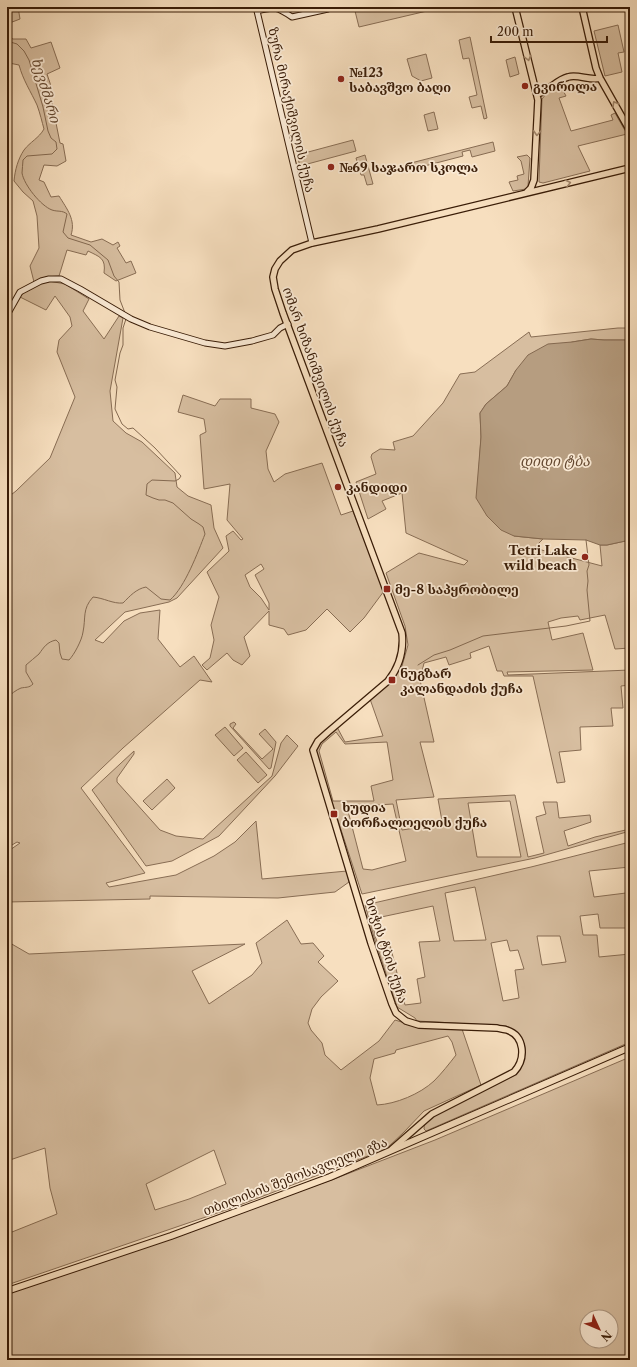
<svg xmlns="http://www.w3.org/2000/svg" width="637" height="1367" font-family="'Libre Caslon Text','Noto Serif Georgian',serif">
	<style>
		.green { fill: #d7bea0; stroke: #886d54; fill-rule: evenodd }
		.water { fill: #b69d80; stroke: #846950 }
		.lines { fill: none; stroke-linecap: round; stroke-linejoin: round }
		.stream { stroke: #846950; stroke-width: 1 }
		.secondary-casing { stroke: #391c07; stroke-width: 7 }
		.primary-casing { stroke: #391c07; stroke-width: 8 }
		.highway-casing { stroke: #391c07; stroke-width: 8 }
		.secondary { stroke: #faead5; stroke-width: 5 }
		.primary { stroke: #f7dfbf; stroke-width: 5.5 }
		.highway { stroke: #f7dfbf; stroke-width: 6 }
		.oneway { stroke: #a2876c }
		.poi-dot { fill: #8f2418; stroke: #faead5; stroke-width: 1.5 }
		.labels { text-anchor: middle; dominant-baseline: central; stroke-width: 3.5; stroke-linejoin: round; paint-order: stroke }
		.poi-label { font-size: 13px; font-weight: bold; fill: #391c07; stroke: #faead5; text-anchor: start }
		.street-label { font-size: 13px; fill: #391c07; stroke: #faead5 }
		.water-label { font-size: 14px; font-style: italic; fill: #654931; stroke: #faead5 }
	</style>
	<rect width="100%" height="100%" fill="#f7dfbf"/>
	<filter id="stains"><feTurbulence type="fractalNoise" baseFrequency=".005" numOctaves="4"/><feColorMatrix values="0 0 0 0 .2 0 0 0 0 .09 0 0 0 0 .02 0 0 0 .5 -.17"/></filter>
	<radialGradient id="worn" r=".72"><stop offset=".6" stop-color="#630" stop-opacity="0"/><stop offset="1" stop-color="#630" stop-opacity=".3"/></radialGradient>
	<!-- green -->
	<path class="green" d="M7 7H18L20 19 7 24Z
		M354 7H444L359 27Z
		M618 25 624 52 618 53 622 72 605 76 594 31Z
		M7 36 13 39H26L31 48 51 42 60 68 47 74 52 89 48 98 52 103 60 143 63 144 66 161 57 166 44 165 39 180 44 182 51 197 59 196C67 209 76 220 71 235L91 242 102 239 113 245 118 242 120 246 117 248 126 263 131 261 136 273 116 281 104 273C106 258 100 257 88 251L86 255 67 250 59 276 46 277 34 282 30 266 39 248 37 216 33 201 23 192 14 181C15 170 18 159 24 150 30 142 39 138 44 129 42 122 40 113 37 105 31 92 23 80 19 65L9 63 7 65Z
		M470 37 487 118 484 119 481 106 472 108 469 97 477 95 469 58 463 59 459 40Z
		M426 54 432 78 421 81 412 76 407 59Z
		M515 57 519 74 510 77 506 60Z
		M560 85 566 96 559 98 571 131 613 120 611 115 615 113 627 134 578 146 590 171 543 183 539 182V179L542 99 546 94Z
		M434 112 438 129 428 131 424 115Z
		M353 140 356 151 300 166 297 155Z
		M493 142 495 151 472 157 470 150 462 152 463 156 413 169 411 163Z
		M365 155 373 184 367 185 364 175H361L356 158Z
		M527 155 530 158 528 186 526 189 513 191 509 182 518 180 517 176 524 174 521 161 517 157Z
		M49 281 65 284 89 299 83 311 104 339 119 316 123 318 110 391 113 421 126 433 142 442 175 473 177 487 188 496 211 505 214 528 223 548 177 598 169 602 125 612 95 640 103 643 124 621 140 613 160 610 158 639 180 667 194 656 212 682 200 680 123 748 81 788 145 873 106 883 109 887 176 875 214 856 235 842 256 821 262 879 347 871 349 882 335 892 278 898 150 896V899L7 902V852L20 843 17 842 7 848V498L16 491 50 458 75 397 57 352 59 340 72 326 70 317 55 296 46 310 20 297C27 288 38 285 49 281Z
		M618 328H630V340H604L591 339 572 342 516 370 507 386 486 404 480 413 481 437 477 498 514 536 543 539 534 548 602 566 600 545H607L630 540V648L615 649 605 615 580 620 578 616 561 618 548 622 552 640 583 633 593 670 507 672 508 675 630 670V685L621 686 623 708H611L613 726 580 727 581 750 559 752 565 782 557 783 533 676H504L502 671H497L489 646 470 653 471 658 449 665 446 657 424 663 420 680 434 742H420L434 797 396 800 402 830 428 826 427 822 442 821 438 799 515 795 528 857 544 853 536 817 546 814 543 802H557L559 818 590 815 591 822 564 831 568 846 595 837 630 829V831L535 858 362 894 315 750 318 744 337 727 345 742 383 736 370 699 394 678 402 666 408 645 405 626 386 573 419 553 464 565 468 561 406 533 402 493 382 501 386 509 368 519 356 482 376 474 371 457 372 454 380 449 395 450 393 442 413 436 443 403 460 374 475 372 529 332 531 337ZM336 732 345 744 387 742 393 780 371 786 374 801H333L319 751 322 744ZM510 801 521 857H477L468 803ZM393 804 406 861 372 870 363 869 347 807Z
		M183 395 215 406 220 399H251V408L275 414 279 422 266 451 268 469 274 482 285 474 322 463 341 515 353 511 384 591 364 618 350 632 327 609 306 630 288 635 284 629 269 625V611L244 637 250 656 242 665 233 660 227 653 207 670 202 665 210 658 214 640 211 625 219 597 207 572 229 551 226 536 233 531 241 540 243 539 227 520 230 484 204 489 200 435 206 432 204 419 178 412ZM261 564 264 569 255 575 269 603V610L261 598 250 587 245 575Z
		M234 722 236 724 233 728 262 759 273 749 259 734 265 729 276 742 271 768 269 769 230 726V724Z
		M225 727 243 748 234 756 215 735Z
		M287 735 298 746 275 776 219 836 172 861 146 866 92 790 134 751V754L117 778V782L160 830 176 836 203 839 272 776 281 743Z
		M246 752 267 775 258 783 237 760Z
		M167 779 175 788 152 810 143 801Z
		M630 842V867L589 871 594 897 626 893 629 928H600L598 914 580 916 583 935H597L599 957 630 954V1042L426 1131 424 1129C424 1121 430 1119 436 1115L515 1075C530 1055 530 1039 506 1026L417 1021 415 1018 397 1007 374 937 365 905 531 867ZM475 887 486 940 454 941 445 893ZM433 906 440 941 419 942 425 977 417 979 421 1003 405 1005 390 945 378 944 375 936 372 919ZM537 936H560L566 962 542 965ZM507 940 510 951 518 950 524 969 515 970 519 998 503 1001 491 943Z
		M287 920 301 944 313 943 324 956 318 962 338 981 321 997 312 1009 308 1023 311 1030 322 1043 325 1055 341 1070 379 1041 395 1020 418 1027 462 1029 481 1085 424 1111 404 1132 386 1149 232 1208 7 1285V1234L57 1214 50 1188 45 1148 7 1161V943H10L29 954 245 944 192 971 209 1004 252 975 262 963 256 943ZM448 1036 452 1042 456 1055C449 1064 442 1073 434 1081 420 1094 396 1104 377 1105L370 1078 374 1059 395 1053 396 1050ZM214 1150 226 1184 189 1199 155 1210 146 1184Z
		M630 1057V1360H7V1294L134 1251 334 1179 435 1140ZM587 1317H611V1341H587Z"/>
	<!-- water -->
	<path class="water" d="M591 339 604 340H630V540L607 545H600L586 540 543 539 514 536 501 530 487 516 476 498 481 437 480 413 486 404 507 386 516 370 528 355 548 344 572 342Z"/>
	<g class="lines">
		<!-- stream -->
		<path class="stream" d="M7 41 17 44 24 51 29 60 43 107 48 131 51 138 56 142 57 149 52 154 27 156 23 160C23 164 22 169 22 173 24 185 41 206 52 210 58 212 62 210 67 214L63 232 68 238 90 245 108 260 114 276 119 282 120 300 125 313
			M418 665 434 655 450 650 483 636 566 626 590 621 587 590 588 581 587 571 589 565 586 540
			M7 698C11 694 16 690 21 688 26 687 29 688 33 684L26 672V665C30 661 35 658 39 654 44 647 47 642 56 640L59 643 60 653 62 659 69 660C74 655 82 640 83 632 86 618 82 609 93 597 104 598 113 604 123 603 130 596 136 589 146 587L161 599 170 600C185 587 198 552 205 534L203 527 199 524 191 519 173 503 165 500H159L153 498 146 495 147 484 152 480 175 481 179 479 181 476 155 448 133 428 128 429 122 424 115 409 117 387 115 380 120 353 123 345V328L126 319"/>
		<!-- secondary casing -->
		<g class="secondary-casing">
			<path id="secondary" d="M312 243 257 11C275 6 277 7 292 17L328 9 329 7
				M7 315 20 292 41 281 49 279H61L80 289 131 319 150 327 205 343 225 346 252 341 273 335 280 328 288 324"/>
		</g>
		<!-- primary casing -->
		<g class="primary-casing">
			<path id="primary" d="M515 7 538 100 534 180 531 188 527 192
				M582 7 596 68 600 78 630 131
				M537 94C548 92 556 80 568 77 578 74 590 81 600 78
				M392 1149 432 1114 514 1072C526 1059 525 1036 507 1030 504 1029 500 1029 497 1028L419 1025 406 1021 396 1013 392 1004 371 943 313 750 318 741 328 732 388 681C400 666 404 651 402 633L283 313 275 289 273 277 275 269 280 261 292 250 312 243 378 229 630 168"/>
		</g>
		<!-- highway casing -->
		<g class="highway-casing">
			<path id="highway" d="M7 1291 171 1236 330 1177 630 1047"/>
		</g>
		<!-- secondary -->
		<use href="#secondary" class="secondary"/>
		<!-- primary -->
		<use href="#primary" class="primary"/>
		<!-- highway -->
		<use href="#highway" class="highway"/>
	</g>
	<!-- one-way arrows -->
	<defs><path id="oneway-chevron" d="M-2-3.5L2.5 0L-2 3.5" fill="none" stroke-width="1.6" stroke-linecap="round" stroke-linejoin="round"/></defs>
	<g class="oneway">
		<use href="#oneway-chevron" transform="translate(528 58) rotate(75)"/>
		<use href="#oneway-chevron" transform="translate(615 104) rotate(-120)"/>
		<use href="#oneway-chevron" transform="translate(537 133) rotate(93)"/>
		<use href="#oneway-chevron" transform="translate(568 183) rotate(-14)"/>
	</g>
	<!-- markers -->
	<g class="poi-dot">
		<circle cx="341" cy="79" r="4"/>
		<circle cx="525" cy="86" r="4"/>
		<circle cx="331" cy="167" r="4"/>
		<circle cx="338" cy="487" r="4"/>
		<circle cx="585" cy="557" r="4"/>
		<rect x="383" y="585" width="8" height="8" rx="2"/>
		<rect x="388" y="676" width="8" height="8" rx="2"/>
		<rect x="330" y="810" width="8" height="8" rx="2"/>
	</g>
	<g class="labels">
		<!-- poi labels -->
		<g class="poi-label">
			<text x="349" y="72">№123<tspan x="349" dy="15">საბავშვო ბაღი</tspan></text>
			<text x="533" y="86">გვირილა</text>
			<text x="339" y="167">№69 საჯარო სკოლა</text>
			<text x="346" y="487">კანდიდი</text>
			<text x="577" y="550" text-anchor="end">Tetri Lake<tspan x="577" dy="15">wild beach</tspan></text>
			<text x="395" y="589">მე-8 საპყრობილე</text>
			<text x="400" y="673">ნუგზარ<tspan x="400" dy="15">კალანდაძის ქუჩა</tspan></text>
			<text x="342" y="807">ხუდია<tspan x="342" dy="15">ბორჩალოელის ქუჩა</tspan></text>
		</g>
		<!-- street labels -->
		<g class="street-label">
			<text transform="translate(292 110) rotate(77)">ზურა მირაქიშვილის ქუჩა</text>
			<text transform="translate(316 367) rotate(70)">ომარ ხიზანიშვილის ქუჩა</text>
			<text transform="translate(387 950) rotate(72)">ხოჭის ტბის ქუჩა</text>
			<text transform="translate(295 1176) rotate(-21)">თბილისის შემოსავლელი გზა</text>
		</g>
		<!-- water labels -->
		<g class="water-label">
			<text transform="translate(46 90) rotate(73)">ხევძმარი</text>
			<text x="555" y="461">დიდი ტბა</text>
		</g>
	</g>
	<!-- margin -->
	<rect width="637" height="1367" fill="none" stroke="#f7dfbf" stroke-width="24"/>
	<rect x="8" y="8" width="621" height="1351" fill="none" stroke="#391c07" stroke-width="2"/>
	<rect x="12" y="12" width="613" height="1343" fill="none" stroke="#391c07"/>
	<!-- north arrow -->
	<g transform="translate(599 1329) rotate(134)"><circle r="19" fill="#faead5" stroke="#ad9883"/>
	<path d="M0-3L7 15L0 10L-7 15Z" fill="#8f2418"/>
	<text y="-6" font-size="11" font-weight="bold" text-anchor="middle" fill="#391c07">N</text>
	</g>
	<!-- scale -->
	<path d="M491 36v6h116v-6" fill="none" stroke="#391c07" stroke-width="2"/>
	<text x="497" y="36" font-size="12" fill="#391c07" stroke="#faead5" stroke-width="3" paint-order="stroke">200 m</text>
	<rect width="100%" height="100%" filter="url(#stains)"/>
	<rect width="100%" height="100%" fill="url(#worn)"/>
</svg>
